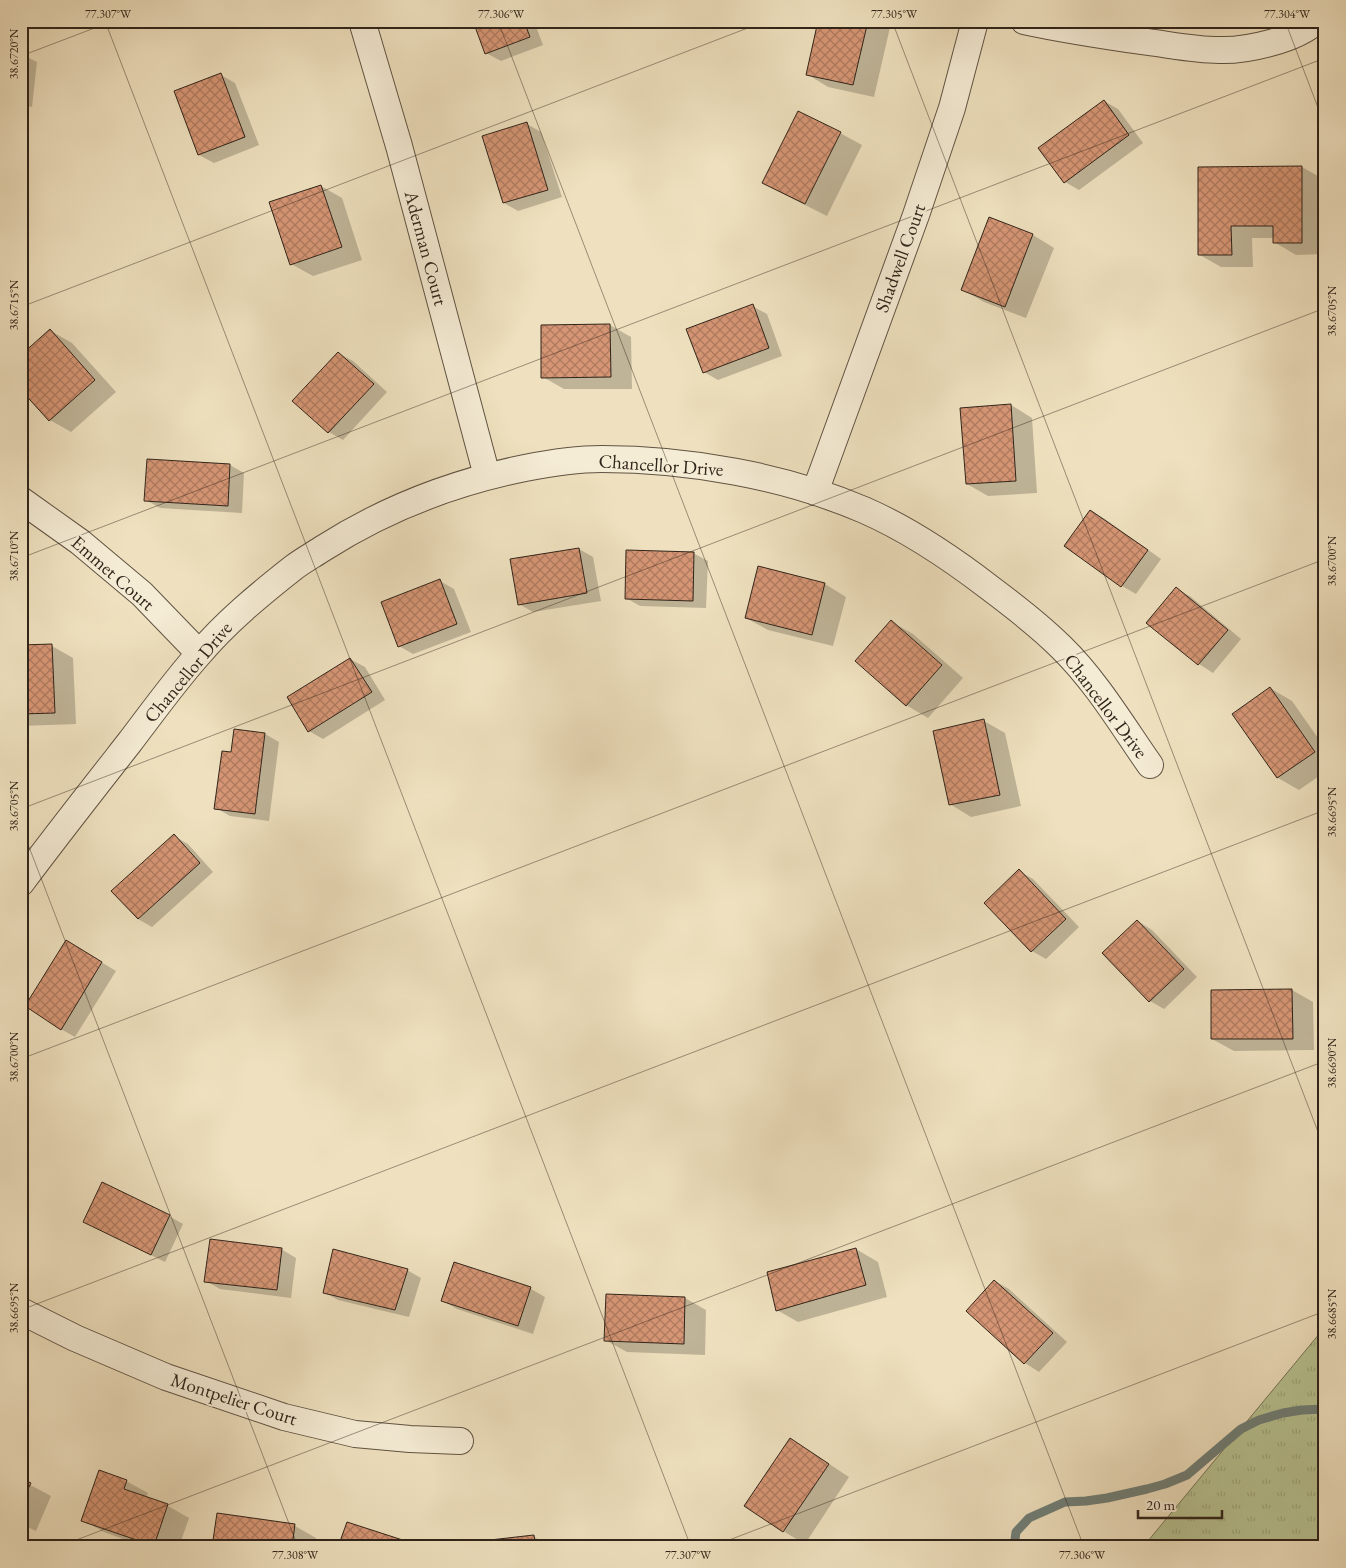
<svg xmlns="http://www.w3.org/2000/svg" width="1346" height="1568" font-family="'EB Garamond',serif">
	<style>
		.grass { fill: url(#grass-tufts); stroke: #747456 }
		.shadow { fill: #0003 }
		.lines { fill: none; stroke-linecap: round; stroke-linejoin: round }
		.stream { stroke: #707f78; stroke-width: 9 }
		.building { fill: url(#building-cross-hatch); stroke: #30241a }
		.minor-casing { stroke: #605343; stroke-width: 28 }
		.minor { stroke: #f5ecd5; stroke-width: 26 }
		.ticks { fill: none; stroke: #30241a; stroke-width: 1; stroke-opacity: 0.45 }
		.labels { text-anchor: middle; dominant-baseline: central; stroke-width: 4.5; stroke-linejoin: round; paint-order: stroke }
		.street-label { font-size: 19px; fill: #30241a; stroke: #f5ecd5 }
		.neatline { fill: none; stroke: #30241a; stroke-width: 2 }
		.ticks-label { font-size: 12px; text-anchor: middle; fill: #30241a }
	</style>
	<defs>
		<pattern id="grass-tufts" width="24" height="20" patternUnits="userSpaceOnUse" patternTransform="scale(1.25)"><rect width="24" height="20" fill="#b8c392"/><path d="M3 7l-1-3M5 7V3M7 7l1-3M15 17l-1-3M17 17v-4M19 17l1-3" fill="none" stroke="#9ea77d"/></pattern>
		<pattern id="building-cross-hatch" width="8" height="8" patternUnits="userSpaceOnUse" patternTransform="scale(1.25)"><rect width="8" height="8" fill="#d69675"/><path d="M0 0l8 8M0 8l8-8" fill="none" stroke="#ae7a5f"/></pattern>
	</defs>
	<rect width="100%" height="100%" fill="#efe1bf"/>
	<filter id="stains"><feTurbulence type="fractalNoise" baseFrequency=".004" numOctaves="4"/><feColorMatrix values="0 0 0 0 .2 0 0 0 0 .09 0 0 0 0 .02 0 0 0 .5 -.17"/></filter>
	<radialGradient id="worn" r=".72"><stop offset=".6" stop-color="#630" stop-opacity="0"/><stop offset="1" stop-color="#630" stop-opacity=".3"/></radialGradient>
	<!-- grass -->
	<path class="grass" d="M1325 1327V1547H1143Z"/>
	<!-- shadow -->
	<path class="shadow" d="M474 21H534L543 45 501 61 486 53Z
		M819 21H889L891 23 874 97 828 87 807 74Z
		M21 54 37 62 32 107 21 105Z
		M221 75 235 83 259 145 214 163 199 155 175 92Z
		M1104 101 1118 109 1143 143 1079 190 1065 182Z
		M527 124 541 132 562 197 518 211 504 203Z
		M840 133 862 145 827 216 785 195 764 183Z
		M1302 167 1323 179V254L1296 255 1274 242V238H1252L1253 267H1221L1200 255 1199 168Z
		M321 186 342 198 362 260 313 276 291 264Z
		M990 219 1033 235 1054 248 1026 318 984 302 963 290Z
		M752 306 767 314 782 356 718 380 704 372Z
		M610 325 631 337 632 389H564L543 377Z
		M51 331 72 343 116 392 71 432 50 420Z
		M338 353 353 361 387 392 343 440 329 432Z
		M1011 405 1032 418 1037 493 988 496 967 484Z
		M230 465 244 473 242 513 160 508 146 500Z
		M1091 511 1105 519 1161 559 1136 594 1122 586 1066 546Z
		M579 549 593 557 601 601 533 612 519 604 512 560Z
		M693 553 708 561 706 608 640 606 626 598Z
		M759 568 825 584 846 597 833 646 768 630 746 618Z
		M440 581 454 589 471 632 413 654 399 646Z
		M1177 589 1191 597 1241 639 1213 673 1199 664 1148 622Z
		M892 622 913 634 963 678 928 718 906 705Z
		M52 646 73 658 76 724 21 726V647Z
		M350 659 365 667 385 700 323 739 309 731Z
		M1270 688 1292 701 1325 748V772L1299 790 1278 778 1233 714Z
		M984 721 1005 733 1021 806 971 817 950 804Z
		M235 730 265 734 279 742 269 821 230 816 216 808 232 754Z
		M174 836 188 844 213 872 152 927 138 919Z
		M1019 871 1033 879 1079 927 1046 959 1032 951 986 903Z
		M1138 921 1152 930 1197 977 1164 1009 1150 1001Z
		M81 950 116 971 75 1037 61 1029Z
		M1292 990 1313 1002 1314 1050 1234 1051 1212 1039V991Z
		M21 1091 27 1094 21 1117Z
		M169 1216 183 1224 165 1262 84 1222Z
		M281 1249 296 1258 291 1298 220 1289 206 1281Z
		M856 1249 878 1262 887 1297 798 1322 777 1310Z
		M455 1264 531 1289 545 1297 533 1334 457 1309 443 1301Z
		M407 1270 421 1278 409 1317 338 1300 324 1292Z
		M995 1281 1009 1289 1067 1342 1039 1372 1025 1363 967 1311Z
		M607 1296 685 1298 706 1310 705 1355 627 1352 605 1340Z
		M811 1452 849 1477 805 1544 783 1531Z
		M21 1480 51 1496 36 1531 21 1524Z
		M126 1481 148 1493 146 1498 168 1506 189 1518 179 1547H145L104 1532 83 1520Z
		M295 1526 316 1538 315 1547H213Z
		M534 1537 551 1547H457Z"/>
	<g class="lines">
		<!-- stream -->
		<path class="stream" d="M1014 1547 1016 1532 1029 1518 1065 1502 1086 1501 1107 1498 1147 1489 1165 1484 1187 1475 1241 1429 1259 1420 1283 1413 1302 1410 1325 1409"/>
	</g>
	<!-- building -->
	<path class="building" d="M473 21H524L530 37 485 54Z
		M818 21H868L853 85 806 75Z
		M221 73 245 137 198 155 174 91Z
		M1104 100 1129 135 1064 183 1038 148Z
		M798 111 841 132 805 204 762 183Z
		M527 122 548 190 503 203 482 136Z
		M1302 166V243H1273V226H1231L1232 255H1198V167Z
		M321 185 342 247 290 265 269 202Z
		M989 217 1033 234 1005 307 961 290Z
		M753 304 769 348 703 373 686 329Z
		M610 324 611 377 541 378V325Z
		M50 329 95 380 49 421 21 390V355Z
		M338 352 374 384 328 433 292 401Z
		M1011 404 1016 481 966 484 960 408Z
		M147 459 230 464 228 506 144 501Z
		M1090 510 1148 550 1121 587 1064 546Z
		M579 548 587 593 518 605 510 559Z
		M626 550 694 552 693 601 625 599Z
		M758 566 825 583 812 635 745 618Z
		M440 579 457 624 398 647 381 602Z
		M1176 587 1228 630 1198 665 1146 623Z
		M891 620 942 665 906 706 855 661Z
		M52 644 55 713 21 714V645Z
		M350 658 372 692 308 732 287 697Z
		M1270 687 1315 752 1277 778 1232 714Z
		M984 719 1000 795 949 805 933 731Z
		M234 729 265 733 255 814 214 809 222 751 231 752Z
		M1325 810V825L1317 816Z
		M174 834 200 863 138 919 111 891Z
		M1019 869 1066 919 1031 952 984 903Z
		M1137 920 1184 969 1149 1002 1102 953Z
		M66 940 102 962 61 1030 25 1006Z
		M1292 989 1293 1039H1211V990Z
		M102 1182 170 1215 151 1255 83 1222Z
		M210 1239 282 1248 277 1290 204 1282Z
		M856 1248 866 1285 776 1311 767 1272Z
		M333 1249 408 1269 395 1310 323 1293Z
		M454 1262 531 1287 518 1326 441 1301Z
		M994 1280 1053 1333 1024 1364 966 1311Z
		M606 1294 685 1297 684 1344 604 1341Z
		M790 1438 829 1464 783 1532 744 1506Z
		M99 1470 127 1480 124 1489 168 1504 154 1546 81 1521Z
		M21 1478 31 1483 21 1503Z
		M217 1513 295 1524 292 1547H212Z
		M347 1522 418 1545V1547H338Z
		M534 1535 536 1547H456L455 1544Z"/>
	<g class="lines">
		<!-- minor casing -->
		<g class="minor-casing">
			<path id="minor" d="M362 21 399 146 487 476
				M1024 21C1065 30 1106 36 1148 42 1171 45 1195 50 1219 50 1246 51 1296 40 1316 21
				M815 492 916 215 952 108 975 21
				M21 500 80 542 142 594 199 653
				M21 883C56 836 93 789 129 743 152 713 174 682 199 654 226 622 260 594 293 568 302 561 313 555 322 549 386 508 451 483 525 468 550 463 576 459 602 459 688 459 785 476 864 510 910 530 951 558 990 588 1014 606 1039 625 1061 647 1096 681 1122 725 1150 765
				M21 1311 75 1338 166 1377 284 1417 355 1434 410 1439 460 1441"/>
		</g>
		<!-- minor -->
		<use href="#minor" class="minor"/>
	</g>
	<!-- ticks -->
	<path class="ticks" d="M105 21 691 1547M498 21 1084 1547M892 21 1325 1150M1285 21 1325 126M21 56 113 21M21 307 766 21M21 558 1325 58M21 809 1325 308M21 826 298 1547M21 1059 1325 559M21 1310 1325 810M58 1547 1325 1061M711 1547 1325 1311"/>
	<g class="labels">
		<!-- street labels -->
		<g class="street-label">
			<text transform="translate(426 248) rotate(75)">Aderman Court</text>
			<text transform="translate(900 258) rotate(-70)">Shadwell Court</text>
			<text transform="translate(661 465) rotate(4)">Chancellor Drive</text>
			<text transform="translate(113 573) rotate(41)">Emmet Court</text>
			<text transform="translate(188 672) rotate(-50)">Chancellor Drive</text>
			<text transform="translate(1106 706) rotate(53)">Chancellor Drive</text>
			<text transform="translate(234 1399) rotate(18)">Montpelier Court</text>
		</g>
	</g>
	<!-- margin -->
	<rect width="1346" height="1568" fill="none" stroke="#efe1bf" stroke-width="55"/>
	<!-- scale -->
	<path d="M1138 1510v8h84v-8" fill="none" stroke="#30241a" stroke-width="2.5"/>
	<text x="1146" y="1510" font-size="15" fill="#30241a" stroke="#f5ecd5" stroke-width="4" paint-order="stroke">20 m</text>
	<rect x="28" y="28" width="1290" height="1512" class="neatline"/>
	<g class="ticks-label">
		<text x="108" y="18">77.307°W</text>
		<text x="501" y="18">77.306°W</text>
		<text x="894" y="18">77.305°W</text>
		<text x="1287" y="18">77.304°W</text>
		<text transform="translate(14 54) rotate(-90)" y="4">38.6720°N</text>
		<text transform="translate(14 305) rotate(-90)" y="4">38.6715°N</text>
		<text transform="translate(1332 311) rotate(-90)" y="4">38.6705°N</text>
		<text transform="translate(14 556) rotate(-90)" y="4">38.6710°N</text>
		<text transform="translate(1332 561) rotate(-90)" y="4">38.6700°N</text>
		<text transform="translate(14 806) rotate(-90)" y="4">38.6705°N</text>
		<text transform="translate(1332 812) rotate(-90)" y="4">38.6695°N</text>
		<text transform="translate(14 1057) rotate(-90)" y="4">38.6700°N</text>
		<text transform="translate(1332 1063) rotate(-90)" y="4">38.6690°N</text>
		<text transform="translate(14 1308) rotate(-90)" y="4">38.6695°N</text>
		<text transform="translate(1332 1314) rotate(-90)" y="4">38.6685°N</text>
		<text x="295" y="1559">77.308°W</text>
		<text x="688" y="1559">77.307°W</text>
		<text x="1082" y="1559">77.306°W</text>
	</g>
	<rect width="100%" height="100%" filter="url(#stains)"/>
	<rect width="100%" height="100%" fill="url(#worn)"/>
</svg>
